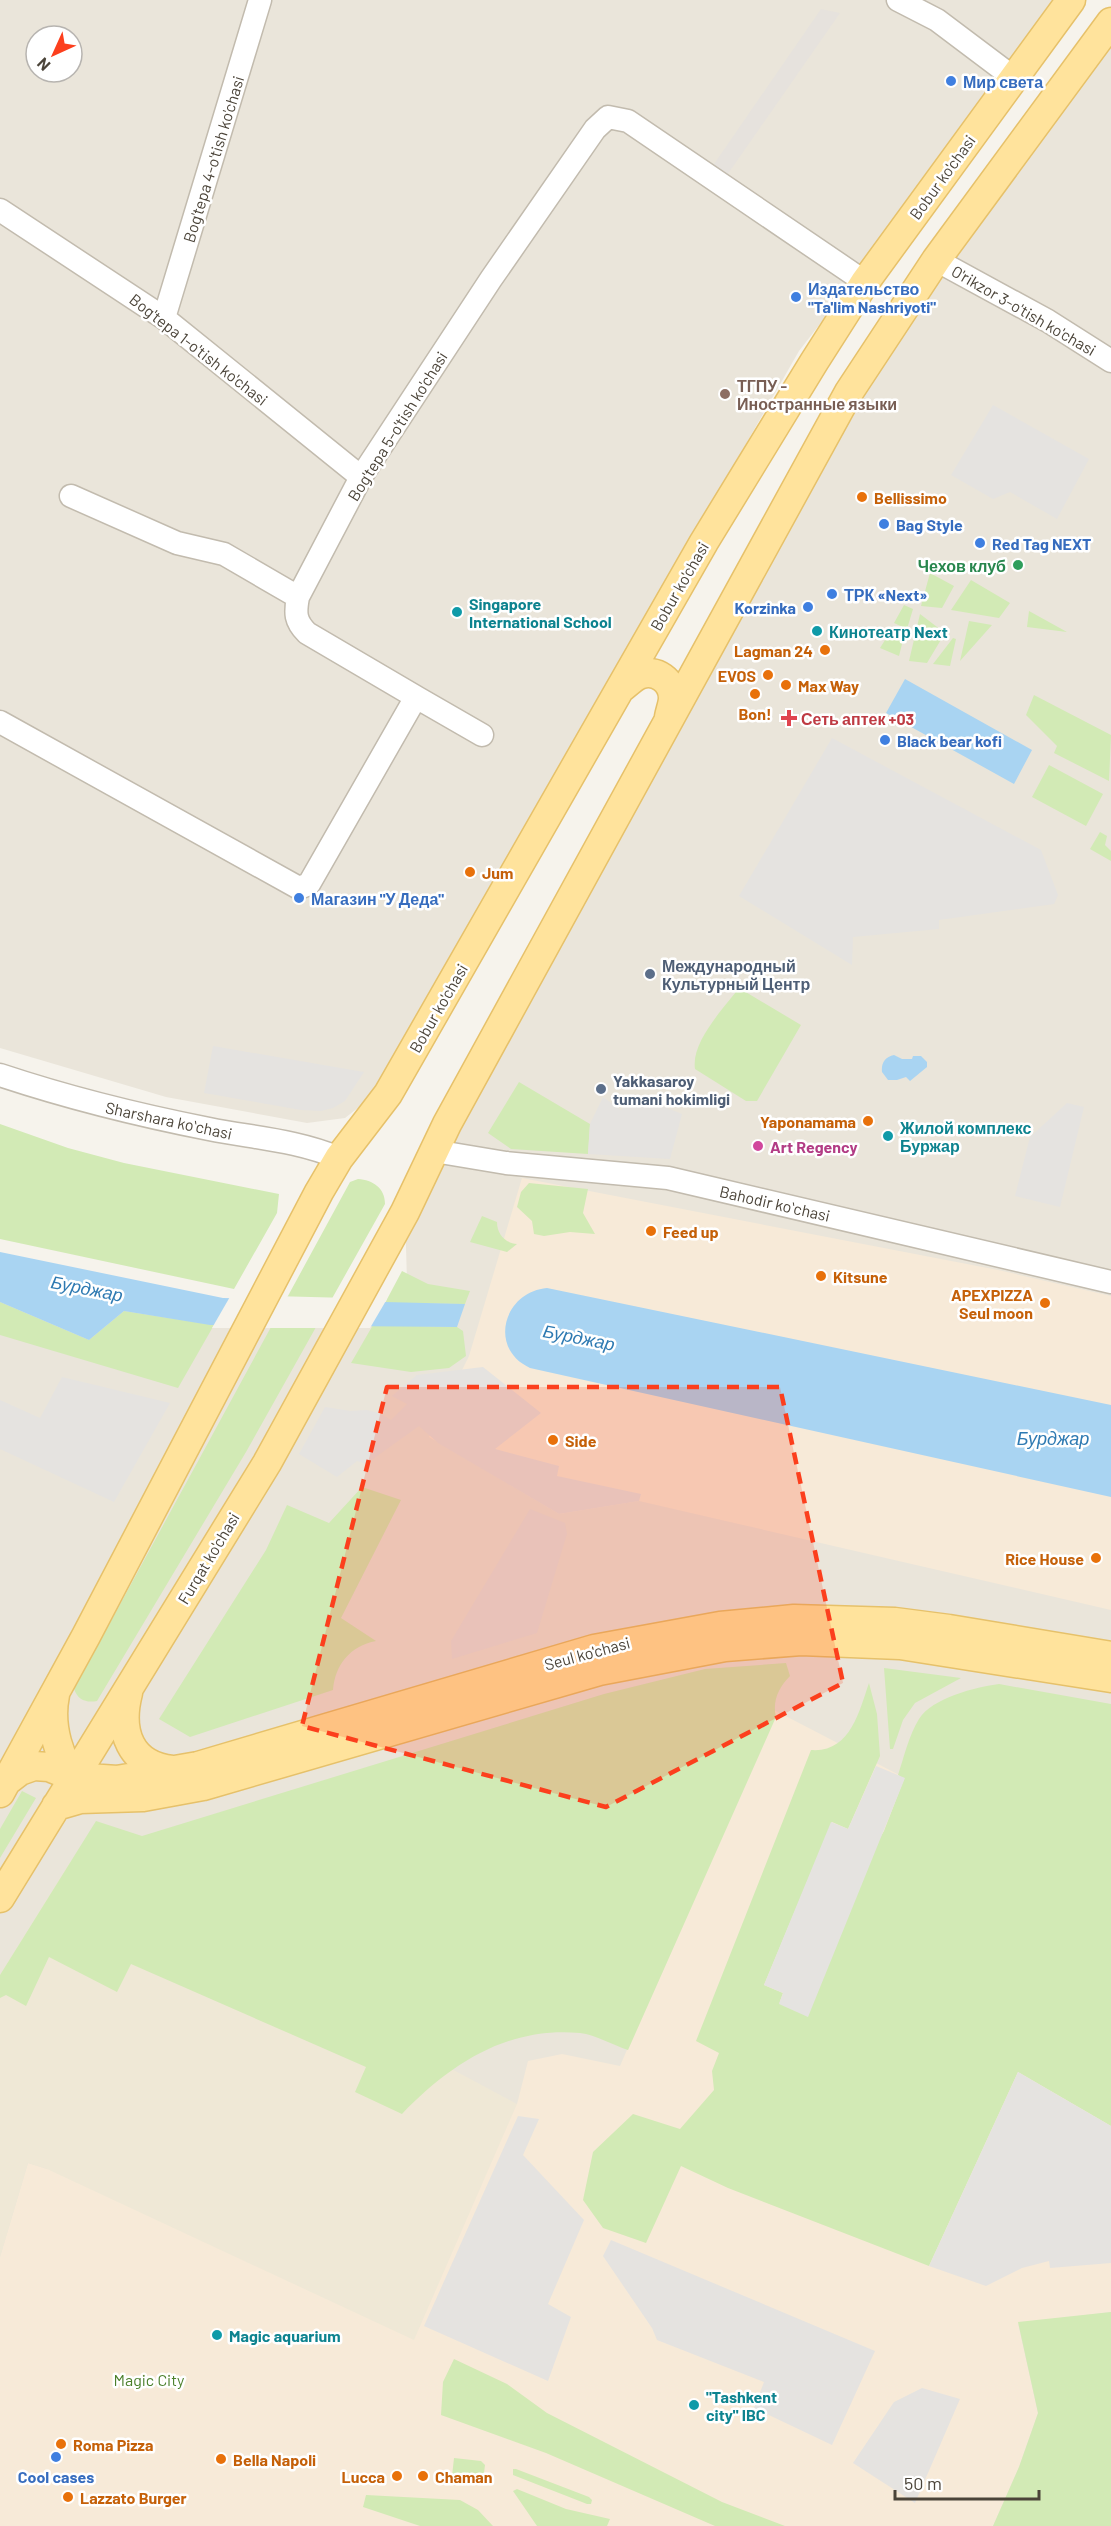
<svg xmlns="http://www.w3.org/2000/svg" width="1111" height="2526" font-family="Barlow,sans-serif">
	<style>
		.residential { fill: #eae5da; fill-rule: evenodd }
		.commercial { fill: #f7ead8 }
		.industrial { fill: #e6e2dd }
		.education { fill: #efe8d6 }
		.green { fill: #d2eab5 }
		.parking { fill: #e5e3e0 }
		.water { fill: #a9d4f2 }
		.pier { fill: #f6f3ec }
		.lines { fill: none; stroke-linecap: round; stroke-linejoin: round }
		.minor-casing { stroke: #c2bbae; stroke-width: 25 }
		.major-casing { stroke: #e6c16a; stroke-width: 31 }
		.minor { stroke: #fff; stroke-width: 22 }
		.major { stroke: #ffe39c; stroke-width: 28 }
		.marked { fill: #fc3f1d; fill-opacity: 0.2; stroke: #fc3f1d; stroke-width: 4.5; stroke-dasharray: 12 8; stroke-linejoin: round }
		.shop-dot { fill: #3f7fe0; stroke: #fff; stroke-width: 2 }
		.education-dot { fill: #8d6e63; stroke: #fff; stroke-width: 2 }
		.food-dot { fill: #e8710a; stroke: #fff; stroke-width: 2 }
		.leisure-dot { fill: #2e9e5b; stroke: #fff; stroke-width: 2 }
		.culture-dot { fill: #0f9aa8; stroke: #fff; stroke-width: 2 }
		.health-dot { fill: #e0444e; stroke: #fff; stroke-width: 2 }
		.service-dot { fill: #5c6f8a; stroke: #fff; stroke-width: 2 }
		.hotel-dot { fill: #d1479c; stroke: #fff; stroke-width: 2 }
		.labels { text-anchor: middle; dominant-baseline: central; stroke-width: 5; stroke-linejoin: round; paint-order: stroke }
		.shop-label { font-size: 16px; font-weight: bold; fill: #366cbe; stroke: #fff; text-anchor: start }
		.street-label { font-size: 16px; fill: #4b4439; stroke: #fff }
		.education-label { font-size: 16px; font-weight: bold; fill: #785e54; stroke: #fff; text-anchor: start }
		.food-label { font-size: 16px; font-weight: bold; fill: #c56008; stroke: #fff; text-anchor: start }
		.leisure-label { font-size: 16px; font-weight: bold; fill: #27864d; stroke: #fff; text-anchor: end }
		.culture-label { font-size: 16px; font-weight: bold; fill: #0d838f; stroke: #fff; text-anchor: start }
		.health-label { font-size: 16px; font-weight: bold; fill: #be3a42; stroke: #fff; text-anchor: start }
		.service-label { font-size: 16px; font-weight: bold; fill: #4e5e75; stroke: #fff; text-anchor: start }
		.hotel-label { font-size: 16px; font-weight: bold; fill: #b23c85; stroke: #fff; text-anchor: start }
		.park-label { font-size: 16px; fill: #4a7f2a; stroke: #fff }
		.water-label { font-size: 18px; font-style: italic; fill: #2e7ab2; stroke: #fff }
	</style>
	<rect width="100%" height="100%" fill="#f6f3ec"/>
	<!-- residential -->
	<path class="residential" d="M0 0H1071L799 351 373 1096 345 1118 307 1123 166 1097 0 1048ZM36 36H72V72H36Z
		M1111 22V2526H0V1259L182 1307 408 1316 405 1212 774 529Z"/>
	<!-- commercial -->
	<path class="commercial" d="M522 1178 998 1270 1111 1296V1610L639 1501 559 1514 429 1437 469 1356Z
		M774 1710 905 1778 884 1831 1111 2055V2312L1018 2323 1038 2413 1019 2467 993 2526H0V2257L28 2163 47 2169 517 2104 528 2061 562 2054 620 2066Z"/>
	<!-- industrial -->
	<path class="industrial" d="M821 9 840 13 725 178 712 167Z"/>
	<!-- education -->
	<path class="education" d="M69 1864 517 2104 414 2340 47 2169 28 2163 0 2257V1975Z"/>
	<!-- green -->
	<path class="green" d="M930 573 954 586 942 608 921 606Z
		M971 580 1010 603 999 618 951 610Z
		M904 605 913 609 907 629 894 623Z
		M1029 611 1067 632 1027 627Z
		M920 614 945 633 927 663 909 661Z
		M969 621 992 625 960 661Z
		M892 629 904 636 899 656 880 648Z
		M953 638 956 639 950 666 933 664Z
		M1034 695 1111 735 1109 781 1054 753 1057 746 1026 715Z
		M1049 765 1103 794 1086 826 1032 797Z
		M1100 832 1107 836 1105 845 1111 851V861L1090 849Z
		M739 988 801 1025 757 1101H746L695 1069C691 1042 723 1009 739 988Z
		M519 1082 590 1124 588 1154 511 1149 488 1133Z
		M0 1124 68 1148 124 1163 279 1194 277 1213 234 1289 0 1239Z
		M358 1179C373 1180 385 1188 385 1204L246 1452 97 1701C86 1703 78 1700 74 1689L350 1182Z
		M529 1183 588 1189 583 1213 595 1234 570 1232 544 1236 534 1234 532 1221 517 1207 521 1192Z
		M482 1216 497 1222C497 1234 505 1243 517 1244L507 1252 470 1242Z
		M402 1271 428 1284 470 1291 465 1304 385 1303Z
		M0 1302 89 1340 124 1311 214 1325 178 1388 0 1335Z
		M373 1325 457 1327 463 1331 466 1356 449 1368 411 1372 351 1363Z
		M362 1487 401 1500 341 1618 376 1641C350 1646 335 1665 333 1690L190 1737 159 1719 266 1550 287 1505 329 1523Z
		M786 1663 790 1676C779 1687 772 1701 776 1717L628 2050C613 2045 596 2035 580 2033 508 2026 450 2064 402 2114L355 2092 366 2067 131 1964 117 1992 49 1957 26 2006 6 1995 0 1998V1975L96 1821 142 1836 604 1694 705 1669Z
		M884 1668 961 1678 915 1703 903 1720 893 1749H890Z
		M869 1683 877 1714 880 1756 848 1829 832 1822 764 1985 783 1993 779 2004 884 1831 904 1779 898 1775C904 1757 909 1735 919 1719 932 1698 976 1687 999 1684L1111 1704V2126L1018 2072 929 2266 728 2188 681 2166 646 2243 603 2228 583 2200 593 2152 633 2114 680 2129 714 2090 712 2071 719 2053 696 2041 811 1750C850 1753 859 1712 869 1683Z
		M22 1791 36 1798 0 1858V1829Z
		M1111 2312V2526H993L1019 2467 1038 2413 1018 2322Z
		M454 2359 507 2384 547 2413 722 2502 785 2526H715L546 2453 441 2415 443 2382Z
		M454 2458 481 2461 485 2465 484 2473 477 2478 452 2476Z
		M513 2469H516L589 2497 592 2500 591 2504H587L513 2475Z
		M517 2489 566 2509 610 2519 607 2526H537L513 2491Z
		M366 2495 460 2500 478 2510 493 2526H420L363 2507Z"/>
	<!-- parking -->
	<path class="parking" d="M993 405 1089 459 1057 519 1010 492 993 499 951 475Z
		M832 738 1041 850 1058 895 1054 904 939 920V929L853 937 852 965 739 896Z
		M213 1046 364 1072 345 1101 333 1108 321 1111 301 1110 204 1093Z
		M633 1094 682 1114 670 1159 588 1154 590 1124 603 1097 621 1110Z
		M1067 1103 1084 1107 1060 1207 1015 1196 1030 1137Z
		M483 1367 541 1413 495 1449 559 1466 557 1476 641 1494 639 1501 559 1514 438 1443 419 1426 366 1464 357 1461 337 1477 299 1454 325 1407 351 1411 367 1410 379 1413 391 1420 407 1404 392 1396 417 1375Z
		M62 1377 170 1403 114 1502 0 1449V1400L40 1418Z
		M530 1509 565 1523 567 1534 537 1633 452 1659 451 1641Z
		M876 1766 905 1778 808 2017 779 2004 783 1993 764 1985 831 1822 848 1829Z
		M1018 2072 1111 2126V2263L1050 2268 1049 2261 1022 2268 986 2286 929 2266Z
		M518 2116 539 2119 523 2155 584 2220 548 2304 571 2317 548 2381 424 2326Z
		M611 2240 875 2351 832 2445 754 2408 764 2382 657 2340 652 2328 603 2256Z
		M922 2388 960 2399 915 2503 853 2463 894 2402Z"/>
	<!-- water -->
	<path class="water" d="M905 679 1032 750 1014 784 886 713Z
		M894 1055 902 1059H912L913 1056H921L927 1062V1067L910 1081 906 1077 897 1080H888L882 1072C881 1063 885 1057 894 1055Z
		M0 1252 223 1298 465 1304 457 1327 210 1325 124 1311 89 1340 0 1302Z
		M547 1288 1111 1405V1497L530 1368C488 1349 503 1292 547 1288Z"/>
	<!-- pier -->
	<path class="pier" d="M231 1295 387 1299 370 1328H212Z"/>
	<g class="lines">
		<!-- minor casing -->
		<g class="minor-casing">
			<path id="minor" d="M898 0 937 20 1014 78
				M0 210 164 318 361 477
				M936 260 1048 321 1111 361
				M164 318 260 0
				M71 496 177 543 224 554 298 597
				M416 697 482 735
				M0 722 299 888 309 884 416 697 307 633C295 621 295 613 298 597L361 477 491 279 595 129 608 117 628 121 865 282
				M0 1075C69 1098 138 1115 209 1129 254 1138 296 1140 339 1158
				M434 1151 506 1163 668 1178 1111 1282"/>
		</g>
		<!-- major casing -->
		<g class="major-casing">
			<path id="major" d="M620 689C626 685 632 678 639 675 656 668 673 681 673 698 673 704 670 711 669 717
				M128 1693C118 1732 130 1765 172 1770
				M55 1695C49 1724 58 1762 80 1783
				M7 1781 20 1771 34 1766 49 1767 74 1777 117 1780 198 1766 594 1649 720 1626 794 1619 895 1622 949 1629 1111 1656
				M0 1793 86 1636 319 1192 339 1158 388 1094 704 542 814 362 865 282 1071 0
				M56 1806 80 1799 143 1797 203 1786 599 1671 725 1647 801 1641 900 1645 1111 1678
				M0 1898 267 1463 405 1212 447 1124 849 392 936 260 1111 22"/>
		</g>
		<!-- minor -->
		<use href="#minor" class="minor"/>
		<!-- major -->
		<use href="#major" class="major"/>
	</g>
	<!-- marked area -->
	<path class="marked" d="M387 1387H780L843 1683 606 1807 302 1726Z"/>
	<!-- markers -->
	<g class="shop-dot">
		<circle cx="951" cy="81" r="6"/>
		<circle cx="796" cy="297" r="6"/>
		<circle cx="884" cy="524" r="6"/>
		<circle cx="980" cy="543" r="6"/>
		<circle cx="832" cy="594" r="6"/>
		<circle cx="808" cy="607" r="6"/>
		<circle cx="885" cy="740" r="6"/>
		<circle cx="299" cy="898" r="6"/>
		<circle cx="56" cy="2457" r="6"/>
	</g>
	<circle class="education-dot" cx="725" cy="394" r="6"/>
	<g class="food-dot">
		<circle cx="862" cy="497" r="6"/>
		<circle cx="825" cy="650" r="6"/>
		<circle cx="768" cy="675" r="6"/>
		<circle cx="786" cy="685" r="6"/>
		<circle cx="755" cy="694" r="6"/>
		<circle cx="470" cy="872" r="6"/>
		<circle cx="868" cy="1121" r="6"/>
		<circle cx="651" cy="1231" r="6"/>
		<circle cx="821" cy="1276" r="6"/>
		<circle cx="1045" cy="1303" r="6"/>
		<circle cx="553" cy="1440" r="6"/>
		<circle cx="1096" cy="1558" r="6"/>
		<circle cx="61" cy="2444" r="6"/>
		<circle cx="221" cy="2459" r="6"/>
		<circle cx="397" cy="2476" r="6"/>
		<circle cx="423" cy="2476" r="6"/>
		<circle cx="68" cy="2497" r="6"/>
	</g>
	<circle class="leisure-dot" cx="1018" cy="565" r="6"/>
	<g class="culture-dot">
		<circle cx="457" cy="612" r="6"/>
		<circle cx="817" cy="631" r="6"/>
		<circle cx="888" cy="1136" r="6"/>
		<circle cx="217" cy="2335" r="6"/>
		<circle cx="694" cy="2405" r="6"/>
	</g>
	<path class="health-dot" d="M786 709h6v6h6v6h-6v6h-6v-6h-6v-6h6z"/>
	<g class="service-dot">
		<circle cx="650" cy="974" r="6"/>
		<circle cx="601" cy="1089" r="6"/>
	</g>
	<circle class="hotel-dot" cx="758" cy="1146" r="6"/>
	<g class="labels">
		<!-- shop labels -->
		<g class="shop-label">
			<text x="963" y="81">Мир света</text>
			<text x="808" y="288">Издательство<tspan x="808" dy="18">"Ta'lim Nashriyoti"</tspan></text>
			<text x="896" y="524">Bag Style</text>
			<text x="992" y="543">Red Tag NEXT</text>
			<text x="844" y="594">ТРК «Next»</text>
			<text x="796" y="607" text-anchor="end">Korzinka</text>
			<text x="897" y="740">Black bear kofi</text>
			<text x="311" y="898">Магазин "У Деда"</text>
			<text x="56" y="2476" text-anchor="middle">Cool cases</text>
		</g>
		<!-- street labels -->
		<g class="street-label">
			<text transform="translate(213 159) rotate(-73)">Bog'tepa 4-o'tish ko'chasi</text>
			<text transform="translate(942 177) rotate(-54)">Bobur ko'chasi</text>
			<text transform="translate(1024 310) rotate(30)">O'rikzor 3-o'tish ko'chasi</text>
			<text transform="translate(199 349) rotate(38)">Bog'tepa 1-o'tish ko'chasi</text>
			<text transform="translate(397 426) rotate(-58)">Bog'tepa 5-o'tish ko'chasi</text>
			<text transform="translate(679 586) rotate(-60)">Bobur ko'chasi</text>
			<text transform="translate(438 1008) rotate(-60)">Bobur ko'chasi</text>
			<text transform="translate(169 1120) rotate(12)">Sharshara koʻchasi</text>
			<text transform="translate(775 1203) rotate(13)">Bahodir koʻchasi</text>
			<text transform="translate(208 1558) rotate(-59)">Furqat ko'chasi</text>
			<text transform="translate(587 1653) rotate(-15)">Seul ko'chasi</text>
		</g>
		<!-- education labels -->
		<g class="education-label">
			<text x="737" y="385">ТГПУ -<tspan x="737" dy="18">Иностранные языки</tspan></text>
		</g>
		<!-- food labels -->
		<g class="food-label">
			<text x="874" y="497">Bellissimo</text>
			<text x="813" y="650" text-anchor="end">Lagman 24</text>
			<text x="756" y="675" text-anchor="end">EVOS</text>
			<text x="798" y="685">Max Way</text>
			<text x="755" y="713" text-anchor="middle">Bon!</text>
			<text x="482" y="872">Jum</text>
			<text x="856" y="1121" text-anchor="end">Yaponamama</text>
			<text x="663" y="1231">Feed up</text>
			<text x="833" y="1276">Kitsune</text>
			<text x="1033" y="1294" text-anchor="end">APEXPIZZA<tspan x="1033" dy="18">Seul moon</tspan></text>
			<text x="565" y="1440">Side</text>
			<text x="1084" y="1558" text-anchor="end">Rice House</text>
			<text x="73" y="2444">Roma Pizza</text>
			<text x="233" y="2459">Bella Napoli</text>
			<text x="385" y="2476" text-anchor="end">Lucca</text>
			<text x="435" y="2476">Chaman</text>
			<text x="80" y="2497">Lazzato Burger</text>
		</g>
		<!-- leisure labels -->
		<g class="leisure-label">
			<text x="1006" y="565">Чехов клуб</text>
		</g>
		<!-- culture labels -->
		<g class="culture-label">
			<text x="469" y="603">Singapore<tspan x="469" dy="18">International School</tspan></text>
			<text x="829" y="631">Кинотеатр Next</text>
			<text x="900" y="1127">Жилой комплекс<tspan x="900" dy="18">Буржар</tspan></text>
			<text x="229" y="2335">Magic aquarium</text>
			<text x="706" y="2396">"Tashkent<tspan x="706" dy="18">city" IBC</tspan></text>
		</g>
		<!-- health labels -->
		<g class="health-label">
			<text x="801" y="718">Сеть аптек +03</text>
		</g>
		<!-- service labels -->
		<g class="service-label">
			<text x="662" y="965">Международный<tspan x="662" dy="18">Культурный Центр</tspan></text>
			<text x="613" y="1080">Yakkasaroy<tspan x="613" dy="18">tumani hokimligi</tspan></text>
		</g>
		<!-- hotel labels -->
		<g class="hotel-label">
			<text x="770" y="1146">Art Regency</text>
		</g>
		<!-- park labels -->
		<g class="park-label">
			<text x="149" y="2379">Magic City</text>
		</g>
		<!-- water labels -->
		<g class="water-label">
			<text transform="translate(87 1288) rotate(11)">Бурджар</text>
			<text transform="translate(579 1337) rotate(11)">Бурджар</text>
			<text x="1053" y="1438">Бурджар</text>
		</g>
	</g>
	<!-- north arrow -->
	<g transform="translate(54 54) rotate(225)"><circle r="28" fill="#ffffff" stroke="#b7b4b0" stroke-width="1.5"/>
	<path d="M0-4.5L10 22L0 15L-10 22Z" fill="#fc3f1d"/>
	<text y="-9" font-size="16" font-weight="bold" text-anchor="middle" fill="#4b4439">N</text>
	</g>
	<!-- scale -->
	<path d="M895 2490v9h144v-9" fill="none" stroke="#4b4439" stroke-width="3"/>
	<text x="904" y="2490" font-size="18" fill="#4b4439" stroke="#ffffff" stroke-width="4.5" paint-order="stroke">50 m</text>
</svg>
